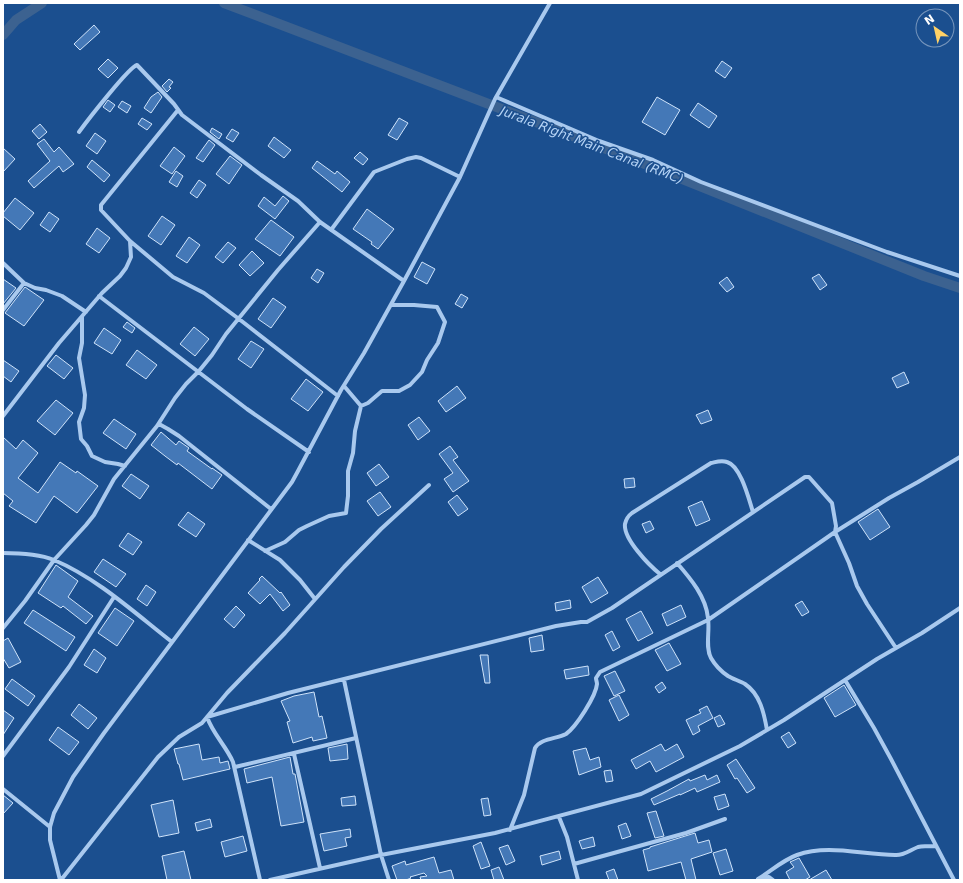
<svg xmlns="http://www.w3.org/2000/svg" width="963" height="883" font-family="'DejaVu Sans',sans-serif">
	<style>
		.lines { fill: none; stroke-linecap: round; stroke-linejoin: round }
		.canal { stroke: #3c6290; stroke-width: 10 }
		.building { fill: #4478b7; stroke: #cfe3fa }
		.minor { stroke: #a9c9ee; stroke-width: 4 }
		.labels { text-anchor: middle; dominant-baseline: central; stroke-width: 3; stroke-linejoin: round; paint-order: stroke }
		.water-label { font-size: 13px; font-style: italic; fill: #b5d3f5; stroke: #1b4f8f }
	</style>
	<rect width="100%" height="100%" fill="#1b4f8f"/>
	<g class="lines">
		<!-- canal -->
		<path class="canal" d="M224 3 630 158 924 276 960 288
			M3 35 16 20 42 3"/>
	</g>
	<!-- building -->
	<path class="building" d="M94 25 100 32 80 50 74 44Z
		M108 59 118 68 108 78 98 69Z
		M722 61 732 68 725 78 715 71Z
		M169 79 173 82 169 87 171 88 167 92 162 86Z
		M158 92 162 97 151 113 144 108 151 97Z
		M657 97 680 110 665 135 642 122Z
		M108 100 115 105 110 112 103 107Z
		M122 101 131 106 127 113 118 107Z
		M698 103 717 116 709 128 690 115Z
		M142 118 152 124 147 130 138 124Z
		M399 118 408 123 397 140 388 135Z
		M40 124 47 132 39 139 32 131Z
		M212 128 222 134 219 139 210 132Z
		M232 129 239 133 233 142 226 138Z
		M95 133 106 141 97 154 86 146Z
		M274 137 291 150 284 158 268 146Z
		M44 139 54 152 59 147 74 164 63 172 59 166 34 188 28 181 50 161 37 144Z
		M209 140 215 145 203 162 196 158Z
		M174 147 185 156 172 174 160 166Z
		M3 148 15 159 3 172Z
		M360 152 368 159 363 165 354 158Z
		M230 156 242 165 229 184 216 174Z
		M92 160 110 175 104 182 87 167Z
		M317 161 335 174 337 171 350 182 342 192 312 168Z
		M176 171 183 176 177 187 169 182Z
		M199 180 206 185 197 198 190 193Z
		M283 196 289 201 275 219 258 206 264 197 275 206Z
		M15 198 34 213 20 230 3 216V213Z
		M367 209 394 229 378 249 371 244 372 242 353 229Z
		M49 212 59 219 50 232 40 225Z
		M162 216 175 225 161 245 148 236Z
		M271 220 294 237 280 256 255 239Z
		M97 228 110 238 99 253 86 244Z
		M189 237 200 245 187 263 176 256Z
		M228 242 236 248 223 263 215 257Z
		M252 251 264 263 250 276 239 265Z
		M422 262 435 269 427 284 414 277Z
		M317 269 324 273 318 283 311 278Z
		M819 274 827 285 820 290 812 278Z
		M727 277 734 287 727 292 719 283Z
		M3 279 16 288 3 304Z
		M25 287 44 300 24 326 5 313Z
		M461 294 468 298 462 308 455 304Z
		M273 298 286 307 271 328 258 319Z
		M127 322 135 328 132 333 123 327Z
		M194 327 209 339 195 356 180 344Z
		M104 328 121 340 112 354 94 343Z
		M251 341 264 349 251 368 238 359Z
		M137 350 157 365 146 379 126 365Z
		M56 355 73 368 64 379 47 366Z
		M3 360 19 371 11 382 3 376Z
		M904 372 909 383 897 388 892 378Z
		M306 379 323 392 308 411 291 399Z
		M457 386 466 398 446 412 438 401Z
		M56 400 73 413 55 435 37 421Z
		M708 410 712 420 701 424 696 415Z
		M419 417 430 431 418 440 408 425Z
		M114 419 136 434 126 449 103 433Z
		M161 432 176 445 179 441 189 448 187 451 212 469V468L222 475 212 489 178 463 177 465 165 456 151 445Z
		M3 437 16 449 23 440 38 453 18 478 38 493 60 462 76 473 77 471 98 486 77 513 54 496 36 523 9 506 13 501 3 493Z
		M450 446 458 457 453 460 469 481 453 492 444 479 453 473 439 454Z
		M379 464 389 477 376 486 367 473Z
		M131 474 149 486 140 499 122 486Z
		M634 478 635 487 625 488 624 479Z
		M380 492 391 507 378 516 367 501Z
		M457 495 468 509 458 516 448 502Z
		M702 501 710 520 696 526 688 507Z
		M878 509 890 527 870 540 858 522Z
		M188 512 205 524 196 537 178 525Z
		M650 521 654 529 646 533 642 524Z
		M128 533 142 542 133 555 119 546Z
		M103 559 126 574 116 587 94 572Z
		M56 565 78 581 68 597 93 616 86 624 63 606 61 608 38 593Z
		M262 576 280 593 281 592 290 605 283 611 270 594 260 604 248 593 260 580 259 579Z
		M598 577 608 593 591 603 582 587Z
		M146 585 156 592 147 606 137 599Z
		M570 600 571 608 556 611 555 603Z
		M802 601 809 612 802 616 795 605Z
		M681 605 686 617 667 626 662 614Z
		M236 606 245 615 234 628 224 619Z
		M115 608 134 621 117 646 98 633Z
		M33 610 75 637 66 651 24 623Z
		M641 611 653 633 638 641 626 619Z
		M612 631 620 647 613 651 605 635Z
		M542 635 544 650 531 652 529 638Z
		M8 638 21 662 9 668 3 658V641Z
		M669 643 681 664 667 671 655 650Z
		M94 649 106 658 97 673 84 665Z
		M480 655H488L490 683H485Z
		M588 666 589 675 566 679 564 670Z
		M615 671 625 691 614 696 604 676Z
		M12 679 35 696 28 706 5 689Z
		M662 682 666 688 659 693 655 687Z
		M844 685 856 705 835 717 824 698Z
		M314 692 319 717 322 716 327 738 313 741 312 737 293 743 287 722 290 721 281 701 294 696Z
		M619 695 629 715 619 721 609 700Z
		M79 704 97 718 88 729 71 715Z
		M707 706 713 718 698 726 700 731 693 735 686 720 701 713 699 710Z
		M3 710 14 718 3 735Z
		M720 715 725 724 718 727 714 718Z
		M58 727 79 742 69 755 49 740Z
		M789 732 796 743 788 748 781 737Z
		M199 744 202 760 219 757 220 763 228 761 230 769 183 780 179 764H178L174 749Z
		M347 744 348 759 330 761 328 748Z
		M661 744 665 751 677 744 684 757 656 772 650 761 636 769 631 760Z
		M586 748 590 760 599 757 601 767 579 775 573 751Z
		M290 757 293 774H295L304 822 281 826 272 777 247 783 244 769Z
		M736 759 755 788 747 793 737 778 735 779 727 765Z
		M611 770 613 781 606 782 604 771Z
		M705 775 707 780 717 775 720 782 697 792 695 788 680 795V794L654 805 651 799 667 791 689 779 690 781Z
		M725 794 729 806 718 810 714 797Z
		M3 795 13 803 3 814Z
		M355 796 356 805 342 806 341 798Z
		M488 798 491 815 484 816 481 799Z
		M173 800 179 833 159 837 151 805Z
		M656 811 664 836 655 838 647 813Z
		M210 819 212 827 197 831 195 823Z
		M626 823 631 836 622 839 618 826Z
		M350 829 351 837 345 838 347 846 324 851 320 834Z
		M695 833 698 843 709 840 712 852 691 859 696 880H686L681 862 648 871 643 850 650 848V847Z
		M243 836 247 851 225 857 221 842Z
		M593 837 595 846 582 849 579 841Z
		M481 842 490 866 481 869 473 846Z
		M508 845 515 861 506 865 499 848Z
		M726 849 733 871 720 875 713 853Z
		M184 851 191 880H167L162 856Z
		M559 851 561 859 542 865 540 856Z
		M434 857 439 873 451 870 454 880H421L420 877 427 876 424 873 410 877 411 878 406 880H397L392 866 405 861 406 865Z
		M799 858 810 877 805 880H790L786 872 794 867 790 862Z
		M499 867 504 880H494L491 870Z
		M614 869 618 880H609L606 872Z
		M826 870 832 880H809Z"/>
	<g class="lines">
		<!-- minor -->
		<path class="minor" d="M496 97 599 141 653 160 701 182 887 252 960 276
			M178 110 101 205V210L130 241 173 277 204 293 239 319 338 396
			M79 132C87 121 129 67 137 65L174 104 182 115 261 175 298 201 320 222 404 281
			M331 230 374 172 407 159 416 157 421 158 460 177
			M3 263 24 283 35 288 46 290 62 296 86 312
			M99 296 247 409 309 452
			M3 310 24 283
			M82 317V343L79 358 85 395 84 408 79 422 81 439 87 446 92 456 105 462 118 464 125 466
			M361 406 368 403 382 391H399L410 385 422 372 427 360 438 343 445 322 437 307 414 305H391
			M3 416 59 343 102 293 120 276 126 268 131 257 130 241
			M159 424 168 429 179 436 271 509
			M248 540 280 560 300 580 315 599
			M265 551 285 542 299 530 307 526 329 516 346 513 348 496V471L353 453 355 431 361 406 344 386
			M3 553C20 553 39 554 54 560 97 578 136 614 172 642
			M677 563C691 579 706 597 708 618 710 631 705 647 711 658 715 665 722 672 728 676 733 679 740 681 745 684 760 694 764 713 767 730
			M660 574C650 566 623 539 625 524 626 519 628 516 632 513L711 463C716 462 721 460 727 462 741 466 749 500 753 512
			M3 628 25 601 54 560 86 525 94 515 114 479 157 426 175 398 186 384 199 371 212 355 226 334 278 270 320 222
			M344 680 381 855 389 880
			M845 680 874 728 891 759 954 880
			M294 754 320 868
			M3 756 69 667 114 597
			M235 767 356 738
			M3 789 50 827
			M559 817 567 837 578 880
			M510 830 524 795 535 748C541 738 557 739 566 734 576 727 596 696 597 684 597 682 596 680 596 678L600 672 708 620 835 532 889 498 918 482 960 457
			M574 864 686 833 725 819
			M762 878 769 877 773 880
			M758 879C771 871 783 860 797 855 828 844 863 855 895 855 903 856 910 850 918 847 923 846 930 846 936 846
			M60 880 50 840V827L54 813 73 777 104 733 292 482 298 471 341 390 364 353 404 281 460 177 495 99 550 3
			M61 880 158 757 179 737 202 723 227 693 285 633 344 567 381 529 429 485
			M260 880 233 762C226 746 213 734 207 717L288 693 556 626 581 622H587L612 608 805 477H809L832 503 836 526 835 532 849 563 857 586 867 604 896 648
			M270 880 381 855 495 833 641 794 740 746 784 720 877 659 922 633 960 608"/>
	</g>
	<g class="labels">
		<!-- water labels -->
		<g class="water-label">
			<text transform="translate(592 145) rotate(21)">Jurala Right Main Canal (RMC)</text>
		</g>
	</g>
	<!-- border -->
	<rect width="963" height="883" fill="none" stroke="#ffffff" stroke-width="8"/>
	<!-- north arrow -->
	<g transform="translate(935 28) rotate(326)"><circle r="19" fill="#1b4f8f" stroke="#7695bc"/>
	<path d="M0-3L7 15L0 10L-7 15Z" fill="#ffd166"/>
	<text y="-6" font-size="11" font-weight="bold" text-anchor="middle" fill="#ffffff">N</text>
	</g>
</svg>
